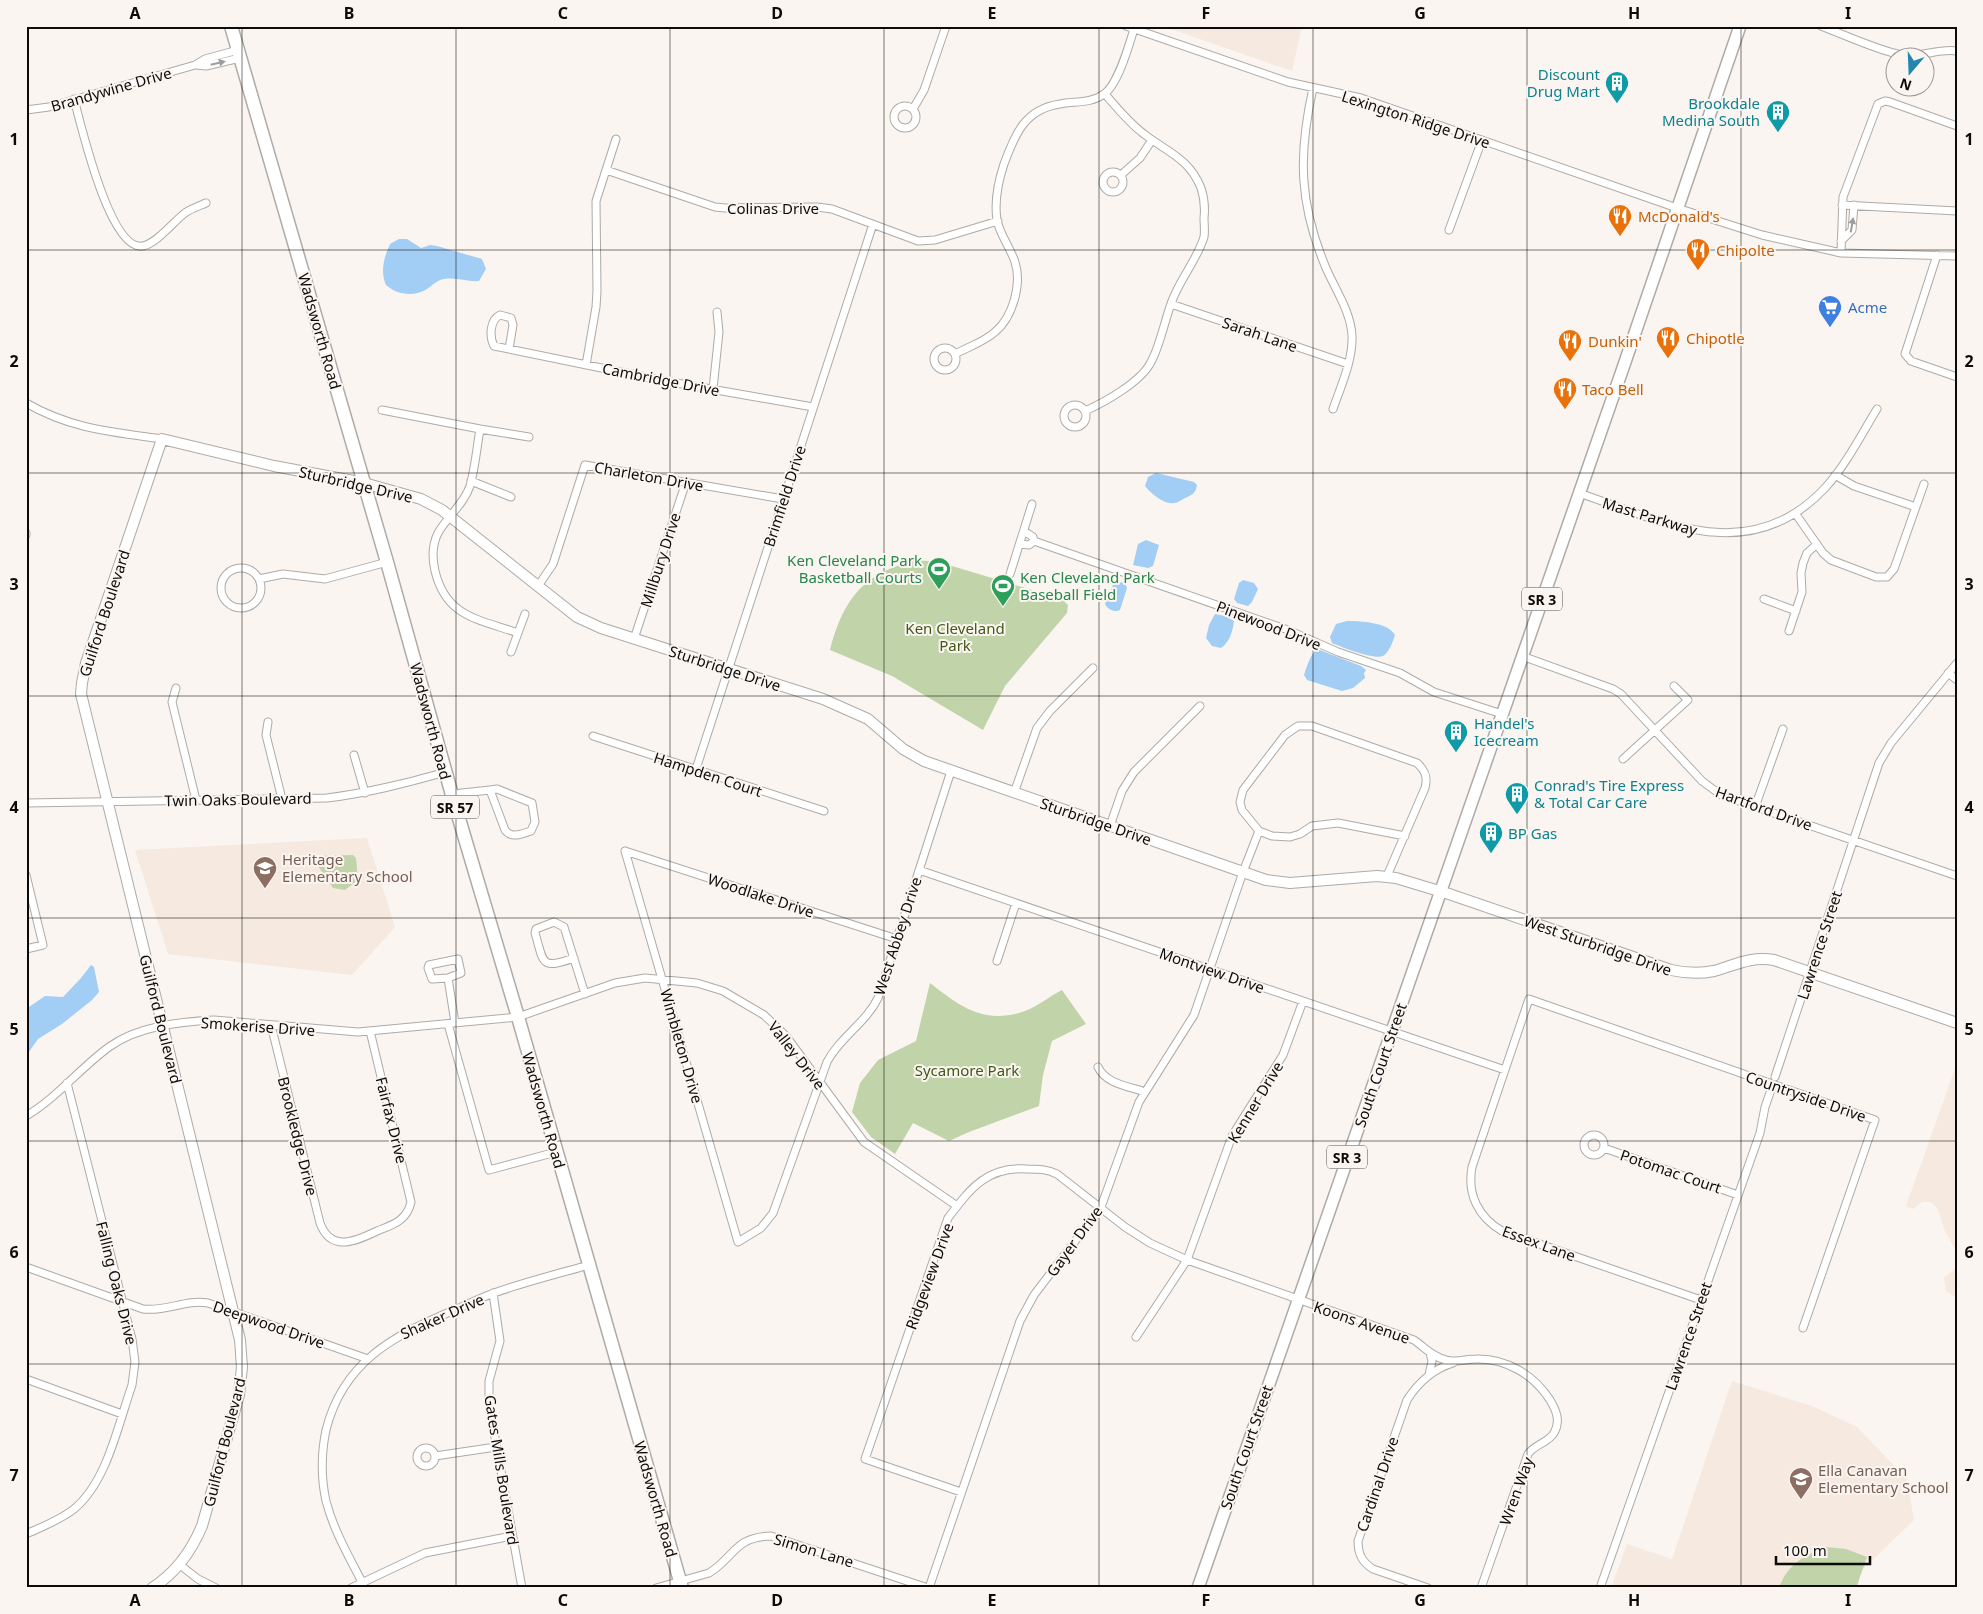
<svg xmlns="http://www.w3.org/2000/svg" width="1983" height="1614" font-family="'Noto Sans',sans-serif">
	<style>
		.built { fill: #f5e9e0 }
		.green { fill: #c1d4a9 }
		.water { fill: #a2cdf5 }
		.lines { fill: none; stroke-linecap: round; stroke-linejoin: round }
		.street-casing { stroke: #afaaa6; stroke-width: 9 }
		.secondary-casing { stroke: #afaaa6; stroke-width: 12 }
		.primary-casing { stroke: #afaaa6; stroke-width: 14 }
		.highway-casing { stroke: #afaaa6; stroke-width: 15 }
		.street { stroke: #fff; stroke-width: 7 }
		.secondary { stroke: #fff; stroke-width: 10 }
		.primary { stroke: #fff; stroke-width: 11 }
		.highway { stroke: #fff; stroke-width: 12 }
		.oneway { fill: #9e9d9d }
		.grid { fill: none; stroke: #0d0b0a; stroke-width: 1; stroke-opacity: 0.55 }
		.labels { text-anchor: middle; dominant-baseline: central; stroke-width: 4; stroke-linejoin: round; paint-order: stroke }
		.shield { fill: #fbf5f1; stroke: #54514f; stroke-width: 1 }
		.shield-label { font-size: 14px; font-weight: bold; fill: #0d0b0a }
		.culture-label { font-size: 15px; fill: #0d838f; stroke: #fbf5f1; text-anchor: start }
		.street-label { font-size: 15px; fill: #0d0b0a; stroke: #fbf5f1 }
		.food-label { font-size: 15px; fill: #c56008; stroke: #fbf5f1; text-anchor: start }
		.shop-label { font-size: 15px; fill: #366cbe; stroke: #fbf5f1; text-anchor: start }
		.leisure-label { font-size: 15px; fill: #27864d; stroke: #fbf5f1; text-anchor: end }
		.park-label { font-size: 15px; fill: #415917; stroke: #fbf5f1 }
		.education-label { font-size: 15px; fill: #785e54; stroke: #fbf5f1; text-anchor: start }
		.neatline { fill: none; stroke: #0d0b0a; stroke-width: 2 }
		.grid-label { font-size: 16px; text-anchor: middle; font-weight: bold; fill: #0d0b0a }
	</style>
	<rect width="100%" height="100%" fill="#fbf5f1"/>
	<!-- built -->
	<path class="built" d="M1162 26H1302L1292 71Z
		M367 838 395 927 352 975 168 954 135 850Z
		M1957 1063V1253L1944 1229 1938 1209 1931 1202H1922L1913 1209 1906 1206Z
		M1957 1267V1298L1946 1291 1944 1278Z
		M1732 1381 1812 1406 1857 1427 1907 1479 1914 1520 1860 1572 1858 1588H1611L1627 1544 1672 1559Z"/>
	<!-- green -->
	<path class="green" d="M928 561 952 566 1062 599 1068 605 1067 613 1005 686 983 730 892 676 830 650C840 611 855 582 894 567 905 563 916 560 928 561Z
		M353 855 356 858 358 880 345 890 333 888 318 866 317 856Z
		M930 983C961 1007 984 1025 1025 1011 1038 1006 1050 996 1062 990L1086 1024 1052 1041 1043 1075 1039 1106 969 1132 949 1141 913 1123 895 1154 871 1137 852 1112 860 1083 878 1060 916 1041Z
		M1826 1547 1846 1549 1867 1557 1856 1588H1779C1787 1565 1804 1555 1826 1547Z"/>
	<!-- water -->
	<path class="water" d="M399 239H407L421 248 430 245 437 246 482 259 486 269 479 281C467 282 457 277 444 279 437 280 433 285 427 289 414 297 397 295 386 285 380 272 384 257 390 244Z
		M1156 473 1194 482 1197 485C1196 493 1192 495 1185 498 1181 500 1178 503 1174 503 1165 505 1150 493 1145 486L1148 477Z
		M1146 540 1159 545 1153 566 1148 568 1133 565 1138 544Z
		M1243 580 1254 583 1258 589 1252 602 1248 606 1237 603 1234 599 1239 583Z
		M1118 582 1125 583 1127 588 1120 610C1115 613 1107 609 1105 604L1113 585Z
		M1215 614 1225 616 1234 621C1233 631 1229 643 1221 648L1212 646 1206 638 1209 625Z
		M1347 621C1360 621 1388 622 1395 635 1393 641 1389 653 1383 656 1374 660 1341 647 1332 643L1330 637 1336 624Z
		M1317 649 1361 666 1366 670 1364 673 1365 678 1353 688 1342 691 1307 680 1304 675C1307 666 1310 655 1317 649Z
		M91 965 94 967 99 992 92 1000 62 1024 38 1039 26 1056V1009L45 996 63 997 81 978Z"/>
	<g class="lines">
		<!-- street casing -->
		<g class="street-casing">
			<path id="street" d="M1126 26 1288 82 1361 98 1677 208 1762 235 1841 253 1957 256
				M1821 26C1845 35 1879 51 1902 55 1921 58 1938 48 1957 51
				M196 65 206 66 240 58
				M1313 88C1298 155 1299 204 1326 268 1335 289 1351 312 1352 336 1353 360 1341 386 1333 409
				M74 99C81 125 110 252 143 246 157 243 173 222 185 213 190 209 199 206 206 203
				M894 117a11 11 0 1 1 22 0a11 11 0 1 1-22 0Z
				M913 109 924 90 946 26
				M26 110 49 107 195 65 205 59 238 50
				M606 170 715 207 725 208 817 207 832 209 918 241 935 240 998 221
				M1103 182a10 10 0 1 1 20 0a10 10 0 1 1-20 0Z
				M1121 175 1140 158 1152 140
				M1842 205 1957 211
				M1449 230 1482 140
				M1841 241 1852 230 1854 205
				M1841 253 1843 197 1878 104 1885 101 1890 102 1957 126
				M1937 255 1905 354 1911 361 1957 377
				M1171 304 1348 364
				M934 359a11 11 0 1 1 22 0a11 11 0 1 1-22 0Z
				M509 349 513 325 511 318 500 315C490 320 489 336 494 346L665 381 813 407
				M955 354C968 347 984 342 995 332 1013 317 1022 284 1015 262 1010 247 1000 235 997 220 994 200 998 182 1004 164 1015 134 1025 109 1060 104 1075 101 1090 104 1104 94 1118 85 1129 45 1134 29
				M586 365 596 307 597 291 596 201 616 139
				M713 389 719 332 717 312
				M26 403C71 429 112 432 162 439
				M1064 416a11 11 0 1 1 22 0a11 11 0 1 1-22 0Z
				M382 410 480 429C477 447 475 468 470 486 464 504 447 517 438 533 432 545 432 558 435 571 446 617 478 619 518 633L511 652
				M1085 411C1105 402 1141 382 1151 362 1160 346 1165 319 1172 301 1180 279 1197 260 1204 237 1205 231 1204 224 1204 218 1205 209 1204 197 1201 188 1189 158 1167 152 1144 134 1129 123 1117 108 1105 94
				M480 429 529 437
				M1835 475 1854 486 1916 507
				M471 481 511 497
				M1579 493C1664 522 1750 568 1825 488 1846 465 1861 435 1877 409
				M1795 513 1823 553 1831 560 1876 577H1887L1894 569 1924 484
				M26 533V535
				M1034 541 1288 630 1338 652 1400 673 1434 692 1502 714
				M1020 544 1029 545 1034 541 1033 537 1024 531
				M221 588a20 20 0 1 1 40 0a20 20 0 1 1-40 0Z
				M1010 574 1032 504
				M259 579 283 574 325 579 387 562
				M538 586 553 564 585 465 783 499
				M1764 599 1796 611
				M1789 631 1802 592 1801 573 1803 563 1807 553 1817 544
				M518 633 525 614
				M634 639 686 482
				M1522 656 1613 689 1621 694 1702 781 1721 795 1957 876
				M1948 673 1957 680
				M176 688 172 702 196 800
				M268 722 266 735 282 799
				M593 736 824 811
				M354 755 365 793
				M1623 759 1688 700 1674 686
				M696 769 873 224
				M1014 793 1037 728 1050 711 1093 668
				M452 795 462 793 490 790 505 830C512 839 521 834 531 831L535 822 532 803 497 789 490 790
				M26 803 327 798C368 793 406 783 446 772
				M1755 807 1783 729
				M1110 826 1122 791 1134 772 1200 706
				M1259 831 1272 836 1290 837 1300 834 1312 826 1338 823 1405 836
				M625 851 738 1242 761 1228 773 1213 827 1062C840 1037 866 1023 878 998L951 771
				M625 851 897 939
				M919 870 1505 1070
				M26 875 43 945 26 949
				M574 958C540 970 544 963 535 933L536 929 554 922 564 927 585 994
				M997 961 1016 903
				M448 978 432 979 428 968 429 965 458 959 461 973 448 978 455 1023
				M448 1024 489 1170 556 1152
				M271 1025 320 1223C331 1253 356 1241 377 1231 392 1225 407 1221 411 1202L370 1031
				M1098 1067C1106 1084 1128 1086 1145 1092
				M1775 1077 1879 763 1891 743 1957 663
				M26 1116C57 1098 80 1068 109 1047 138 1026 179 1022 214 1020L358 1032 518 1017 615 983 645 978 697 983 723 991 764 1015 786 1036 864 1142 957 1206
				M1584 1145a10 10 0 1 1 20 0a10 10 0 1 1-20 0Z
				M1604 1148 1738 1195
				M26 1267 143 1309C167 1312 185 1299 208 1303L368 1359
				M493 1293 500 1341 489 1381V1404L522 1588
				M1701 1300 1502 1231C1478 1217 1467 1194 1472 1167L1529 999 1875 1120 1803 1328
				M1136 1337 1187 1260 1232 1136 1283 1055 1303 1001
				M1429 1375 1432 1361 1430 1353
				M26 1379 122 1414
				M417 1457a9 9 0 1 1 18 0a9 9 0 1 1-18 0Z
				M435 1456 496 1447
				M961 1492 865 1459 948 1218C970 1189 987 1166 1027 1169 1038 1169 1047 1169 1057 1174L1125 1227 1150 1243 1187 1260 1414 1340C1424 1347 1433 1357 1446 1360 1456 1363 1466 1359 1476 1359 1506 1358 1534 1375 1550 1400 1556 1410 1561 1421 1554 1433 1548 1443 1535 1444 1528 1454L1481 1588
				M26 1534C42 1527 60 1520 74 1509 107 1482 118 1425 132 1385L135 1362 132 1339 67 1083
				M180 1565 198 1579 216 1588
				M351 1588 425 1553 512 1536
				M365 1588C351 1560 334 1532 326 1501 321 1478 321 1454 326 1430 343 1362 393 1336 452 1311 466 1305 480 1298 494 1293 525 1282 557 1274 589 1265
				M656 1588 709 1573C735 1557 734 1537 771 1536L928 1588
				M929 1588 1020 1321 1034 1295 1101 1207 1139 1102 1194 1015 1243 872 1259 831 1242 810 1240 802 1243 790 1285 735 1298 726H1312L1417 763C1425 770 1428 777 1425 788L1387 876
				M1428 1588 1373 1569C1362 1562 1358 1554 1358 1541L1407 1400C1418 1383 1433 1369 1453 1363
				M1600 1588 1760 1133 1765 1107 1773 1084"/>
		</g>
		<!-- secondary casing -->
		<g class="secondary-casing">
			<path id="secondary" d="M152 1588C176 1573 191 1552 202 1526L239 1395 242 1367 240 1340 81 694 82 683 86 663 162 439 274 466 364 483 421 499 442 510 577 617 601 628 823 699 868 719 903 749 924 761 1266 880 1290 883 1377 876 1396 878 1449 894 1671 970C1685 973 1699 974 1714 971 1735 965 1751 956 1774 960L1957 1023"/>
		</g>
		<!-- primary casing -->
		<g class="primary-casing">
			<path id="primary" d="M1198 1588 1624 365 1740 26"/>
		</g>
		<!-- highway casing -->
		<g class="highway-casing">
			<path id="highway" d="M231 26 387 562 452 795 518 1017 682 1588"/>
		</g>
		<!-- street -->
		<use href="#street" class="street"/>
		<!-- secondary -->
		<use href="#secondary" class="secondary"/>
		<!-- primary -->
		<use href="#primary" class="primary"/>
		<!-- highway -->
		<use href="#highway" class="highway"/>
	</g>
	<!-- one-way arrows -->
	<defs><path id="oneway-solid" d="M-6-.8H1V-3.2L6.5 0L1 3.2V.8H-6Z" transform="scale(1.25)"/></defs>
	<g class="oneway">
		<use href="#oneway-solid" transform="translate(218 63) rotate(-13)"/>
		<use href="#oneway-solid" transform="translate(1852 225) rotate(-80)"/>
	</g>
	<!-- grid -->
	<path class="grid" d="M242 26V1588M456 26V1588M670 26V1588M884 26V1588M1099 26V1588M1313 26V1588M1527 26V1588M1741 26V1588M26 250H1957M26 473H1957M26 696H1957M26 918H1957M26 1141H1957M26 1364H1957"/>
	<!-- icons -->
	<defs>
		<g id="building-pin" transform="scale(1.25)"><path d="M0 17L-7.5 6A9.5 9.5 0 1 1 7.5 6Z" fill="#0f9aa8" stroke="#fbf5f1"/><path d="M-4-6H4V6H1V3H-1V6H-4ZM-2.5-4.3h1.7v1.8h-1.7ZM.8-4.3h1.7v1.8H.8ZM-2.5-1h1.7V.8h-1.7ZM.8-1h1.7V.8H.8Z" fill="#fff"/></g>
		<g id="restaurant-pin" transform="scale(1.25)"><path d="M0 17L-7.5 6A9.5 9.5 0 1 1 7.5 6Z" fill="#e8710a" stroke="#fbf5f1"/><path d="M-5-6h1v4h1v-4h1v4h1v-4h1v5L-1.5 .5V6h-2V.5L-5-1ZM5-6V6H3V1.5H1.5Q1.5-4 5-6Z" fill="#fff"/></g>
		<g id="supermarket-pin" transform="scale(1.25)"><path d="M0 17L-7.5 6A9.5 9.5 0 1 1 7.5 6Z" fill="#3f7fe0" stroke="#fbf5f1"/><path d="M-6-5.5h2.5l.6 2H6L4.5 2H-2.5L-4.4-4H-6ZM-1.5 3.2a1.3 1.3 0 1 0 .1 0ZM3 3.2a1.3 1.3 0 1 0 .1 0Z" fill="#fff"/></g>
		<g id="stadium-pin" transform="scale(1.25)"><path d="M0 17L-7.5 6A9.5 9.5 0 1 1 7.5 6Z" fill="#2e9e5b" stroke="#fbf5f1"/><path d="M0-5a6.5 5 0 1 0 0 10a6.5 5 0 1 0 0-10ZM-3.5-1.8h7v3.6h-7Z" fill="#fff"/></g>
		<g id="school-pin" transform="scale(1.25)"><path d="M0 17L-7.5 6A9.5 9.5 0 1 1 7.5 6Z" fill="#8d6e63" stroke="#fbf5f1"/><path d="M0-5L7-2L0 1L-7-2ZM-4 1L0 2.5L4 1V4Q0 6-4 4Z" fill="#fff"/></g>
	</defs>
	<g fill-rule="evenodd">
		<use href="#building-pin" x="1617" y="83"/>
		<use href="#building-pin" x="1778" y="112"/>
		<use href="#restaurant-pin" x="1620" y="216"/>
		<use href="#restaurant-pin" x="1698" y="250"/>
		<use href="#supermarket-pin" x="1830" y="307"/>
		<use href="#restaurant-pin" x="1668" y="338"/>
		<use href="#restaurant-pin" x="1570" y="341"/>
		<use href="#restaurant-pin" x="1565" y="389"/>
		<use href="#stadium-pin" x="939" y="569"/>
		<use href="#stadium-pin" x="1003" y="586"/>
		<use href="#building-pin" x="1456" y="732"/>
		<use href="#building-pin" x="1517" y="794"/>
		<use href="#building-pin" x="1491" y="833"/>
		<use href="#school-pin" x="265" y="868"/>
		<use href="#school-pin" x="1801" y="1479"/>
	</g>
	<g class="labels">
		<!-- shield labels -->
		<g class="shield">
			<rect x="1522" y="587.5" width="40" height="23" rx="4"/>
			<rect x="431" y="795.5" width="48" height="23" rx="4"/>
			<rect x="1327" y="1145.5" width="40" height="23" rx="4"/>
		</g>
		<g class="shield-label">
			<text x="1542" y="599">SR 3</text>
			<text x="455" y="807">SR 57</text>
			<text x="1347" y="1157">SR 3</text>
		</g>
		<!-- culture labels -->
		<g class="culture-label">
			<text x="1600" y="74" text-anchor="end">Discount<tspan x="1600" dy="17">Drug Mart</tspan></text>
			<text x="1760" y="103" text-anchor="end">Brookdale<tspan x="1760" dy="17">Medina South</tspan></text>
			<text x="1474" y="723">Handel's<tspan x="1474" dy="17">Icecream</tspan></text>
			<text x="1534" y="785">Conrad's Tire Express<tspan x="1534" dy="17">&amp; Total Car Care</tspan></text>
			<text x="1508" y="833">BP Gas</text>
		</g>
		<!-- street labels -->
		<g class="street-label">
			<text transform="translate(111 89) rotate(-16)">Brandywine Drive</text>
			<text transform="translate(1416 119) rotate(18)">Lexington Ridge Drive</text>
			<text x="773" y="208">Colinas Drive</text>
			<text transform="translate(320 331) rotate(74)">Wadsworth Road</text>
			<text transform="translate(1260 334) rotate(19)">Sarah Lane</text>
			<text transform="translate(661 379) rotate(11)">Cambridge Drive</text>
			<text transform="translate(649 476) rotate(10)">Charleton Drive</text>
			<text transform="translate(356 484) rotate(13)">Sturbridge Drive</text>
			<text transform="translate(784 496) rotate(-72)">Brimfield Drive</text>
			<text transform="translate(1650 516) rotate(17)">Mast Parkway</text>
			<text transform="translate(660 560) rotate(-72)">Millbury Drive</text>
			<text transform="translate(104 613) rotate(-72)">Guilford Boulevard</text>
			<text transform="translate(1269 625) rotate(21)">Pinewood Drive</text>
			<text transform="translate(725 668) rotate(18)">Sturbridge Drive</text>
			<text transform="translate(431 721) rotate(75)">Wadsworth Road</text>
			<text transform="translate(708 774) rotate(18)">Hampden Court</text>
			<text transform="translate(238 799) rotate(-1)">Twin Oaks Boulevard</text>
			<text transform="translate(1764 808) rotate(20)">Hartford Drive</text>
			<text transform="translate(1096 821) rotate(19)">Sturbridge Drive</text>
			<text transform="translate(761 895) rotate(18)">Woodlake Drive</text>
			<text transform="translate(897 936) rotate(-72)">West Abbey Drive</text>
			<text transform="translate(1598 945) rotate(19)">West Sturbridge Drive</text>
			<text transform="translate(1819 945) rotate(-72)">Lawrence Street</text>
			<text transform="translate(1212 970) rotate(19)">Montview Drive</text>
			<text transform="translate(161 1019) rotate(76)">Guilford Boulevard</text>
			<text transform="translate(258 1026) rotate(4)">Smokerise Drive</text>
			<text transform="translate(682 1046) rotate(74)">Wimbleton Drive</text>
			<text transform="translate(797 1055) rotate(52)">Valley Drive</text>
			<text transform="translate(1380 1065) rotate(-71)">South Court Street</text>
			<text transform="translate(1806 1096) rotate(19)">Countryside Drive</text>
			<text transform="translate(1255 1102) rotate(-59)">Kenner Drive</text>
			<text transform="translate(544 1110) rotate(74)">Wadsworth Road</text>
			<text transform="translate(392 1120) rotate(76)">Fairfax Drive</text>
			<text transform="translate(298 1136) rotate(76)">Brookledge Drive</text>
			<text transform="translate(1671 1171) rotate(19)">Potomac Court</text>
			<text transform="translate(1074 1241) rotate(-54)">Gayer Drive</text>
			<text transform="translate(1539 1243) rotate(20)">Essex Lane</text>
			<text transform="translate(929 1276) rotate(-70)">Ridgeview Drive</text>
			<text transform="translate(117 1283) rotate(76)">Falling Oaks Drive</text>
			<text transform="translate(442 1316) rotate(-24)">Shaker Drive</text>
			<text transform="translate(1362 1322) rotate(19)">Koons Avenue</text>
			<text transform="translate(269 1324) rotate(19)">Deepwood Drive</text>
			<text transform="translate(1688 1336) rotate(-71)">Lawrence Street</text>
			<text transform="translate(224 1442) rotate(-76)">Guilford Boulevard</text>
			<text transform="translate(1246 1447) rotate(-71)">South Court Street</text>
			<text transform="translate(502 1470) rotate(81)">Gates Mills Boulevard</text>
			<text transform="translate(1377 1484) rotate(-71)">Cardinal Drive</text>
			<text transform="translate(1516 1491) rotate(-70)">Wren Way</text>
			<text transform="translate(656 1499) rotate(74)">Wadsworth Road</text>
			<text transform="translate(814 1550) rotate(17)">Simon Lane</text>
		</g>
		<!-- food labels -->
		<g class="food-label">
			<text x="1638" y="216">McDonald's</text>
			<text x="1716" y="250">Chipolte</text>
			<text x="1686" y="338">Chipotle</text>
			<text x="1588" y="341">Dunkin'</text>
			<text x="1582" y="389">Taco Bell</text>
		</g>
		<!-- shop labels -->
		<g class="shop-label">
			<text x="1848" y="307">Acme</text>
		</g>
		<!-- leisure labels -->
		<g class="leisure-label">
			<text x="922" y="560">Ken Cleveland Park<tspan x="922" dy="17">Basketball Courts</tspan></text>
			<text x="1020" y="577" text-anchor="start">Ken Cleveland Park<tspan x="1020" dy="17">Baseball Field</tspan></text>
		</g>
		<!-- park labels -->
		<g class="park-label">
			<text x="955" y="628">Ken Cleveland<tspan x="955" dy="17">Park</tspan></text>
			<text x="967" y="1070">Sycamore Park</text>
		</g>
		<!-- education labels -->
		<g class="education-label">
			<text x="282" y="859">Heritage<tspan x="282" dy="17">Elementary School</tspan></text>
			<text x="1818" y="1470">Ella Canavan<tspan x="1818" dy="17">Elementary School</tspan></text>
		</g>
	</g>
	<!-- border -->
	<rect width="1983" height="1614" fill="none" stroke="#fbf5f1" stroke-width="55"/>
	<!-- north arrow -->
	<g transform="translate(1910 72) rotate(199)"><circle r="24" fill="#fbf5f1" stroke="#9c9795"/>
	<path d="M0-4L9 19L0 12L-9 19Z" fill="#2485b0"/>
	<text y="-8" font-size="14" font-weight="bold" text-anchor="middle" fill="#0d0b0a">N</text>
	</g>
	<!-- scale -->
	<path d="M1776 1556v8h94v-8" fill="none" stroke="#0d0b0a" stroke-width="2.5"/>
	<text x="1783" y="1556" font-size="15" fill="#0d0b0a" stroke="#fbf5f1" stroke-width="4" paint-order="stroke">100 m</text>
	<rect x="28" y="28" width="1928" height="1558" class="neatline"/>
	<g class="grid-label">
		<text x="135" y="19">A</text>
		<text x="349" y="19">B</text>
		<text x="563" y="19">C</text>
		<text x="777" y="19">D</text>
		<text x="992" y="19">E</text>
		<text x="1206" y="19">F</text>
		<text x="1420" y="19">G</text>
		<text x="1634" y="19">H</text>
		<text x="1848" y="19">I</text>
		<text x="14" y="145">1</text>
		<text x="1969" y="145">1</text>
		<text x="14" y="367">2</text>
		<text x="1969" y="367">2</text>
		<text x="14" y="590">3</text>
		<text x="1969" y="590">3</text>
		<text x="14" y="813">4</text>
		<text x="1969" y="813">4</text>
		<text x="14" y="1035">5</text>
		<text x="1969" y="1035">5</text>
		<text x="14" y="1258">6</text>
		<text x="1969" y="1258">6</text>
		<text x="14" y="1481">7</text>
		<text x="1969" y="1481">7</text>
		<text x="135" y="1606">A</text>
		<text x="349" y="1606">B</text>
		<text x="563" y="1606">C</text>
		<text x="777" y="1606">D</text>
		<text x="992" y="1606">E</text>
		<text x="1206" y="1606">F</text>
		<text x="1420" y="1606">G</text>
		<text x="1634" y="1606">H</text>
		<text x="1848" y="1606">I</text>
	</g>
</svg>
